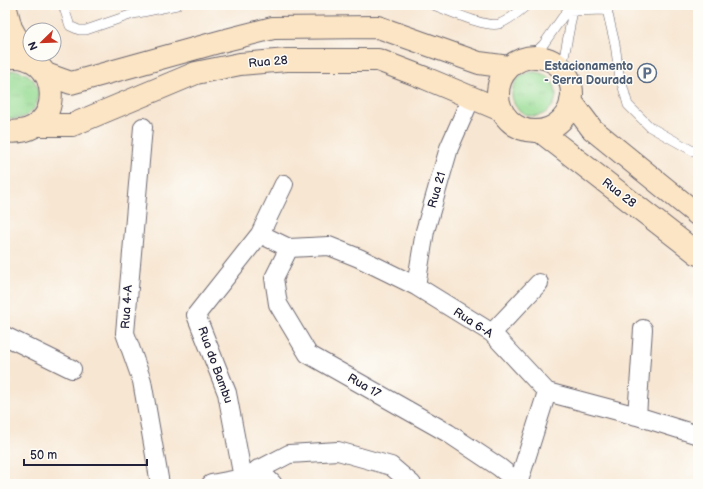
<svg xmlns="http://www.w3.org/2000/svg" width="703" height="489" font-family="'Balsamiq Sans',sans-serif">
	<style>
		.grass { fill: url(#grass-tufts); stroke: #5d7f68 }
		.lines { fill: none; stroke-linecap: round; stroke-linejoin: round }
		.lane-casing { stroke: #6d6770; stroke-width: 10 }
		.street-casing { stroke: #6d6770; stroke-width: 20 }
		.secondary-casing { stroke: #6d6770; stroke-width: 24 }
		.lane { stroke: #fff; stroke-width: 9 }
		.street { stroke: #fff; stroke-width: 18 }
		.secondary { stroke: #fce5c4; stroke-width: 22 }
		.labels { text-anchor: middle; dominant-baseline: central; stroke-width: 3; stroke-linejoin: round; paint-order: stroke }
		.street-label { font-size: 12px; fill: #22223b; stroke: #fdfcf7 }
		.service-label { font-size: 12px; font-weight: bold; fill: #4e5e75; stroke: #fdfcf7; text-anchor: end }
	</style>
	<defs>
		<pattern id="grass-tufts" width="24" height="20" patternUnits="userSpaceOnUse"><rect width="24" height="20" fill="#98dc94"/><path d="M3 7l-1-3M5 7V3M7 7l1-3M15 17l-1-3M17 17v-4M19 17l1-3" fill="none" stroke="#83bc80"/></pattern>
	</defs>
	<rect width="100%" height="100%" fill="#fdfcf7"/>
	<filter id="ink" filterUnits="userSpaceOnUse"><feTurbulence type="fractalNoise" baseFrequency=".025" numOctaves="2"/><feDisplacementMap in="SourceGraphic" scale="8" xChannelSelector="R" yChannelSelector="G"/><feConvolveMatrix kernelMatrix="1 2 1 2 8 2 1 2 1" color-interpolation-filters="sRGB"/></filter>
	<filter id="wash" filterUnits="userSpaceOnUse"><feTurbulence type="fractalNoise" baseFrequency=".012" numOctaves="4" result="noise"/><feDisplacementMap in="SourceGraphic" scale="16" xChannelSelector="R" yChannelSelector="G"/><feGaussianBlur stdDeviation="0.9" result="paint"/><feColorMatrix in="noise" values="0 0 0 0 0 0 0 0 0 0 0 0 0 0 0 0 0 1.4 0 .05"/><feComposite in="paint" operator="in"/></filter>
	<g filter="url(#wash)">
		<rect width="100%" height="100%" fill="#f7e6d2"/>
		<!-- grass -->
		<path class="grass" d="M15 70C54 77 39 129 5 117V72Z
			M512 94a22 22 0 1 1 44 0a22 22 0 1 1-44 0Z"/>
	</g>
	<g filter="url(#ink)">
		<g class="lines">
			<!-- lane casing -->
			<g class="lane-casing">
				<path id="lane" d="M63 5 70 26 79 30H86L133 14 177 5
					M433 5C448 10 485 28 499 24 509 20 519 12 527 5
					M607 10 615 44 619 73 628 105 650 127 693 151 698 150
					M569 11 607 10 612 5
					M530 57 543 45 571 5
					M562 68 574 5"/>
			</g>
			<!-- street casing -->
			<g class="street-casing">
				<path id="street" d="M143 127 125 333 142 381 160 484
					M260 234 289 248 329 246 359 258 416 286 492 333 547 392 637 416 698 435
					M289 248 274 278 278 304 308 354 448 433 499 467 520 484
					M416 286 425 231 449 148 471 98
					M492 333 539 283
					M5 336 72 369
					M637 416 643 329
					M258 469 273 484
					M243 478 227 393 196 315 260 234 284 184
					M211 484 243 478 289 454 338 451 391 466 412 484
					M518 484 547 392"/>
			</g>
			<!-- secondary casing -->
			<g class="secondary-casing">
				<path id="secondary" d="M5 5 11 28 29 60
					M498 94a37 37 0 1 1 74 0a37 37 0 1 1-74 0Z
					M5 58C63 46 69 140 5 131
					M46 74 71 83 222 41 273 28 378 27 479 63 509 67
					M571 101 592 129 698 215
					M37 125H72L196 73 240 64 287 60H378L425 78 501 110
					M540 131 698 254"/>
			</g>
			<!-- lane -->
			<use href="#lane" class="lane"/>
			<!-- street -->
			<use href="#street" class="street"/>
			<!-- secondary -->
			<use href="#secondary" class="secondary"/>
		</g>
	</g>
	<!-- icons -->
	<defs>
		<g id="parking-ring" transform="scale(1)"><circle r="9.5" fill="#fdfcf7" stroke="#5c6f8a" stroke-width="1.5"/><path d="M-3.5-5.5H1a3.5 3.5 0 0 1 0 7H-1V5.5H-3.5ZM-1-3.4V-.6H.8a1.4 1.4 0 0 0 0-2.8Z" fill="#5c6f8a"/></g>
	</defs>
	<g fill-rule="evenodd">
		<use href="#parking-ring" x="647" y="73"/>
	</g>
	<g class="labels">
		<!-- street labels -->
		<g class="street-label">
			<text transform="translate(268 62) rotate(-5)">Rua 28</text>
			<text transform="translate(437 190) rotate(-74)">Rua 21</text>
			<text transform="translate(619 193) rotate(38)">Rua 28</text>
			<text transform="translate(127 307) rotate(-86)">Rua 4-A</text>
			<text transform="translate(473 323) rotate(33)">Rua 6-A</text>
			<text transform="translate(215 365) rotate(70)">Rua do Bambu</text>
			<text transform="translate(364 386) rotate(30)">Rua 17</text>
		</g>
		<!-- service labels -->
		<g class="service-label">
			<text x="633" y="66">Estacionamento<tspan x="633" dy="14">- Serra Dourada</tspan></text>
		</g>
	</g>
	<!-- margin -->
	<rect width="703" height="489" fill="none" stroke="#fdfcf7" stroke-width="20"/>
	<!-- north arrow -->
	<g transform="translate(42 42) rotate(247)"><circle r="19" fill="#fdfcf7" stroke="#a5a5ac"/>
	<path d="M0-3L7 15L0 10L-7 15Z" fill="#c8321e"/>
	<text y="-6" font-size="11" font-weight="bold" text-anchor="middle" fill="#22223b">N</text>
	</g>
	<!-- scale -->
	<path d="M24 459v6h123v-6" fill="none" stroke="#22223b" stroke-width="2"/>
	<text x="30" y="459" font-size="12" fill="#22223b" stroke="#fdfcf7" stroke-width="3" paint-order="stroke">50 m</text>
</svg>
